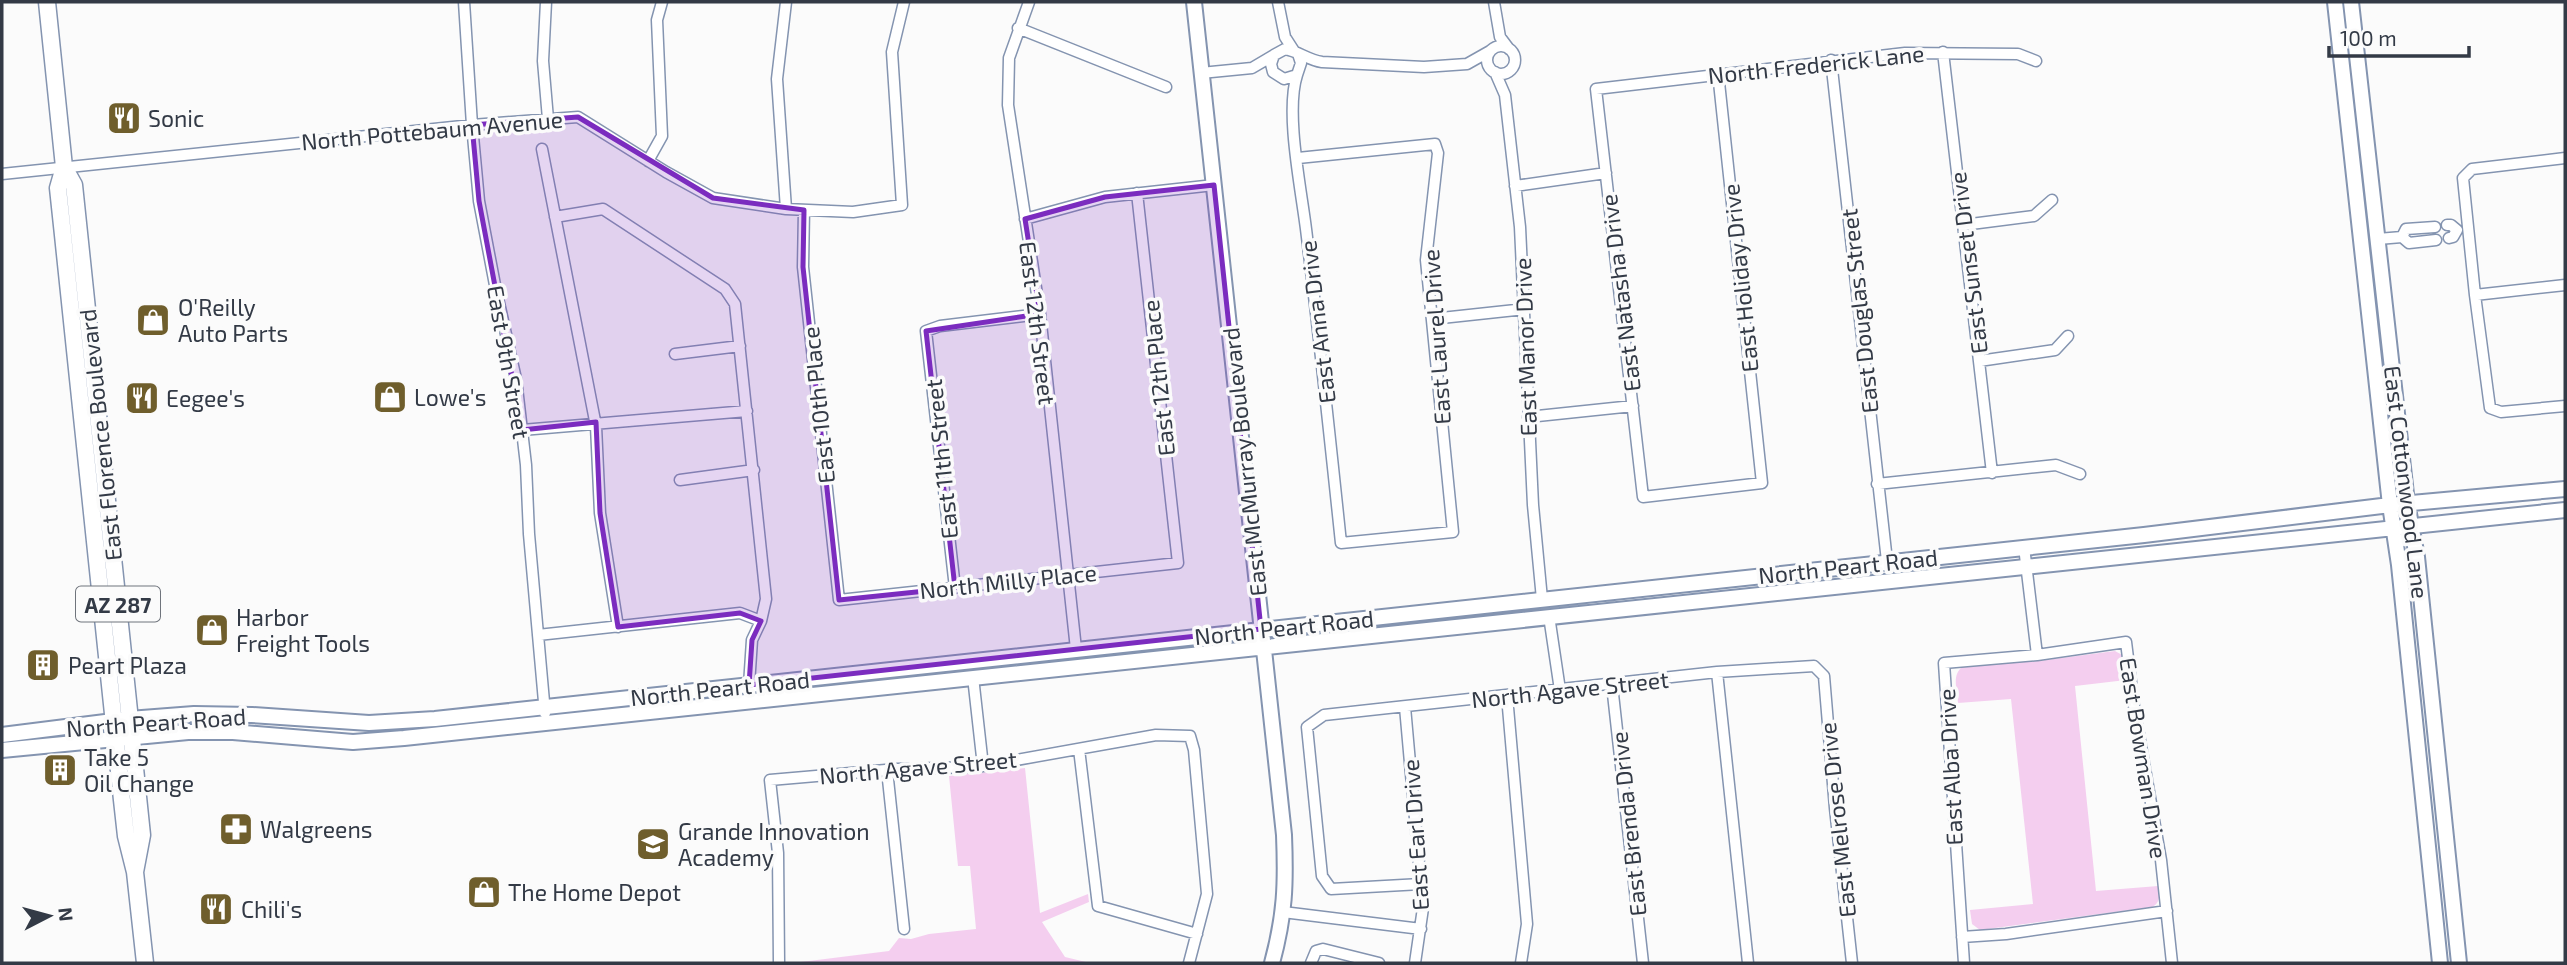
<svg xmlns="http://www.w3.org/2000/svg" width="2567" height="965" font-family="'Exo 2',sans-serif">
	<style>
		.green { fill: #f4ceef }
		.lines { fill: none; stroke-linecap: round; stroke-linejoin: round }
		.street-casing { stroke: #8494b0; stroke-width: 13 }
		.secondary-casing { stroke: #8494b0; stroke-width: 18 }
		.primary-casing { stroke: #8494b0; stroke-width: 19 }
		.street { stroke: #fff; stroke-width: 10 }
		.secondary { stroke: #fff; stroke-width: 14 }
		.primary { stroke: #fff; stroke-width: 16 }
		.marked { fill: #7b2cbf; fill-opacity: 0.2; stroke: #7b2cbf; stroke-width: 5; stroke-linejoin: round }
		.labels { text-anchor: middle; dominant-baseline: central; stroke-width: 7; stroke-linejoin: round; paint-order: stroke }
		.shield { fill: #fbfbfb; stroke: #6f747c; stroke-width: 2 }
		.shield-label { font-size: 21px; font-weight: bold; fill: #333a46 }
		.street-label { font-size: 23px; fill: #333a46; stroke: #fbfbfb }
		.poi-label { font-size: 23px; fill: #333a46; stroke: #fbfbfb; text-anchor: start }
	</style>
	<rect width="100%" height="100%" fill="#fbfbfb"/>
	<!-- green -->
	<path class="green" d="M2115 651 2124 656 2126 680 2075 686 2096 891 2158 886C2159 896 2161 902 2152 907L1980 930 1972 924 1970 910 2033 904 2011 699 1958 703C1957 690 1951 673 1964 666L2038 661Z
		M1025 768 1040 913 1088 894 1089 902 1042 922 1065 957 1090 963H793L889 951 899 938 911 939 929 934 976 929 970 866H958L949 776Z"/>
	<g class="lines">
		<!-- street casing -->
		<g class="street-casing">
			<path id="street" d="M464 2 472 125 479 201 495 285 516 379 526 465 529 534 545 713
				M546 2 543 61 548 119
				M786 2 777 79 786 209
				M1029 2 1009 58 1008 105 1040 314 1076 649
				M1278 2 1285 37 1294 51
				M1494 2 1500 37 1509 49
				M1018 28 1166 87
				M1487 60a14 14 0 1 1 28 0a14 14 0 1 1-28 0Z
				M1943 52 1992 473
				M1298 54 1301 63 1297 75 1284 79 1273 72 1271 64 1274 55 1285 49C1298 51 1308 60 1322 62L1424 67 1467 64 1490 51
				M1831 60 1887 561
				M1495 72 1505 95 1520 227 1533 505 1542 599
				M1201 73 1252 68 1274 55
				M1718 73 1762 483 1643 497 1596 89 1905 53 2018 54 2036 61
				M1297 75C1285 112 1301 188 1306 229 1319 334 1330 438 1341 543L1453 532 1426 260 1438 153 1435 144 1298 158
				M542 149 596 426 600 513 618 627
				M2565 158 2472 169 2463 178 2475 295 2565 285
				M648 161 662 136 657 20 662 2
				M2 174 472 125 578 117 666 172 713 198 786 209 853 212 902 205 892 52 904 2
				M1515 186 1606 173
				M804 210 803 267 839 600 1178 563 1137 193
				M555 217 603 209 725 289 735 304 766 599 761 621 752 640 749 685
				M1025 219 1105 197 1214 185
				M1963 225 2034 216 2052 200
				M2447 225H2451L2457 230 2453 237 2449 238
				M2435 227 2406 229 2402 237 2409 243 2436 240
				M2378 239 2402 237
				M2475 295 2490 408 2501 412 2565 406
				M1432 319 1525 309
				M675 354 740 346
				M1979 361 2055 350 2068 336
				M1528 417 1633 406
				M522 430 747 411
				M680 480 754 470
				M1877 484 2056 465 2080 474
				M2024 547 2037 655
				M955 588 926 331 940 326 1040 314
				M1549 616 1560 690
				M538 635 740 613 761 621
				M1717 672 1748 963
				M973 677 983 766
				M1612 685 1643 963
				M1507 696 1527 924 1521 963
				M1405 707 1423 908 1415 963
				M1079 749 1098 906 1197 934
				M887 770 904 929
				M1421 884 1331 889 1322 876 1307 727 1324 715 1717 672 1814 666 1824 676 1835 808 1852 963
				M1283 912 1421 929
				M1962 937 2006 934 2167 911
				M779 963 778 853 770 780 897 769 977 767 1156 735 1190 736 1194 750 1207 894 1189 963
				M1311 963 1316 951 1323 949 1379 963
				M1964 963 1944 663 2037 655 2126 642 2134 706 2161 860 2172 963"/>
		</g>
		<!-- secondary casing -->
		<g class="secondary-casing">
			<path id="secondary" d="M1194 2 1284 835C1286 884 1285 915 1272 963
				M2335 2 2390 505 2399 565 2440 963
				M2351 2 2407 503 2417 557 2459 963
				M2 735 129 719 194 714 252 715 369 723 435 719 2144 535 2390 505 2565 489
				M2 750 188 732H233L353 742 404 738 2565 510"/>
		</g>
		<!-- primary casing -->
		<g class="primary-casing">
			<path id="primary" d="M47 2 64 167 74 185 142 835 135 872
				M64 167 58 188 63 235 122 800 126 836 135 872 145 963"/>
		</g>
		<!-- street -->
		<use href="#street" class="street"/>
		<!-- secondary -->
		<use href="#secondary" class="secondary"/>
		<!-- primary -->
		<use href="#primary" class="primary"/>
	</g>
	<!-- marked area -->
	<path class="marked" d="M578 117 713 198 804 210 803 267 839 600 955 588 926 331 1040 314 1025 219 1105 197 1214 185 1261 629 749 685 752 640 761 621 740 613 618 627 600 513 596 422 522 430 479 201 472 125Z"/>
	<!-- icons -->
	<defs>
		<g id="restaurant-square" transform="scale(1.75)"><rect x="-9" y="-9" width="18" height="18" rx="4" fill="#6f5e2c" stroke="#fbfbfb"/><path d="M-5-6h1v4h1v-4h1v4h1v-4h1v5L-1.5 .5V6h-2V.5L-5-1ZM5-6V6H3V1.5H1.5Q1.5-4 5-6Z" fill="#fff"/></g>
		<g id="shop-square" transform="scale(1.75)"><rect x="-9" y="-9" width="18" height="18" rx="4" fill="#6f5e2c" stroke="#fbfbfb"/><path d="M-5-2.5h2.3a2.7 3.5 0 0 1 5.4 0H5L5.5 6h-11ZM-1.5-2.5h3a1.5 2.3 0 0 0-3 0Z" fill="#fff"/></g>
		<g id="building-square" transform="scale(1.75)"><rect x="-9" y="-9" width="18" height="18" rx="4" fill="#6f5e2c" stroke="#fbfbfb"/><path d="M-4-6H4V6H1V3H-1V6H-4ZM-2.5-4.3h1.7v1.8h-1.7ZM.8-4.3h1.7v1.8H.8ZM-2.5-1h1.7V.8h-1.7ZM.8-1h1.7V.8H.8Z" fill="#fff"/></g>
		<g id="pharmacy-square" transform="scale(1.75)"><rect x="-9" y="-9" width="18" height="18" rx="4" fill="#6f5e2c" stroke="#fbfbfb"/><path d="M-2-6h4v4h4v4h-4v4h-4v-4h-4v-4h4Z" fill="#fff"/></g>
		<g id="school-square" transform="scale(1.75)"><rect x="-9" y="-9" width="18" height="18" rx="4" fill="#6f5e2c" stroke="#fbfbfb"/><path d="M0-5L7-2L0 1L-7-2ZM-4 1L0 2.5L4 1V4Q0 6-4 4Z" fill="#fff"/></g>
	</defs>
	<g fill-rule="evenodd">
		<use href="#restaurant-square" x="124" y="118"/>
		<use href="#shop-square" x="153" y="320"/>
		<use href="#shop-square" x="390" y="397"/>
		<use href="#restaurant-square" x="142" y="398"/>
		<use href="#shop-square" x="212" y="630"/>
		<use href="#building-square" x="43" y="665"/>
		<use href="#building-square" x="60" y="770"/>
		<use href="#pharmacy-square" x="236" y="829"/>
		<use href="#school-square" x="653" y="844"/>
		<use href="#shop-square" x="484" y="892"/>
		<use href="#restaurant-square" x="216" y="909"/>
	</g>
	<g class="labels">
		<!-- shield labels -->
		<rect class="shield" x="76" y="586.5" width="84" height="35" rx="5"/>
		<g class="shield-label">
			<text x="118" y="604">AZ 287</text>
		</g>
		<!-- street labels -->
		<g class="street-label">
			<text transform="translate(1816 64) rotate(-6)">North Frederick Lane</text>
			<text transform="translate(432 130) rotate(-5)">North Pottebaum Avenue</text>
			<text transform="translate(1968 263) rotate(-97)">East Sunset Drive</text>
			<text transform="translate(1740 278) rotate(-96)">East Holiday Drive</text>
			<text transform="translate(1620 293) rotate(-97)">East Natasha Drive</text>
			<text transform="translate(1859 311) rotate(-96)">East Douglas Street</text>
			<text transform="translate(1317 322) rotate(-97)">East Anna Drive</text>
			<text transform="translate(1038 323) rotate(83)">East 12th Street</text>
			<text transform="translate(1436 337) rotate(-94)">East Laurel Drive</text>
			<text transform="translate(1525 347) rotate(-92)">East Manor Drive</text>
			<text transform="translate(509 362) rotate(80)">East 9th Street</text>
			<text transform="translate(1158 378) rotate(-96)">East 12th Place</text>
			<text transform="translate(818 405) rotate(-96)">East 10th Place</text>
			<text transform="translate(100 435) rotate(-96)">East Florence Boulevard</text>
			<text transform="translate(941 459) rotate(-96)">East 11th Street</text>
			<text transform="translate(1244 462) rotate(-96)">East McMurray Boulevard</text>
			<text transform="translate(2407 482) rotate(83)">East Cottonwood Lane</text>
			<text transform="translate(1848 566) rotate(-6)">North Peart Road</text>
			<text transform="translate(1008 581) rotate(-6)">North Milly Place</text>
			<text transform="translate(1284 627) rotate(-6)">North Peart Road</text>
			<text transform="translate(720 688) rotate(-6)">North Peart Road</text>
			<text transform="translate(1570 689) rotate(-6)">North Agave Street</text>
			<text transform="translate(156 722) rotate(-4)">North Peart Road</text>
			<text transform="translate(2144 758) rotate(81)">East Bowman Drive</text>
			<text transform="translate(918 767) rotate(-5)">North Agave Street</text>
			<text transform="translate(1950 767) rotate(-93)">East Alba Drive</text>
			<text transform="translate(1837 820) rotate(-96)">East Melrose Drive</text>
			<text transform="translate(1628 824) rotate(-96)">East Brenda Drive</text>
			<text transform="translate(1415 835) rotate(-94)">East Earl Drive</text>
		</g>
		<!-- poi labels -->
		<g class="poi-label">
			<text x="148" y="118">Sonic</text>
			<text x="178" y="307">O'Reilly<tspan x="178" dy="26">Auto Parts</tspan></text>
			<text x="414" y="397">Lowe's</text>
			<text x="166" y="398">Eegee's</text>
			<text x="236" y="617">Harbor<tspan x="236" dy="26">Freight Tools</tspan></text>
			<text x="68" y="665">Peart Plaza</text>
			<text x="84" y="757">Take 5<tspan x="84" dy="26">Oil Change</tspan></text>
			<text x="260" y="829">Walgreens</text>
			<text x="678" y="831">Grande Innovation<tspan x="678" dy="26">Academy</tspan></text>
			<text x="508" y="892">The Home Depot</text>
			<text x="241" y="909">Chili's</text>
		</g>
	</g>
	<!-- border -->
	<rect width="2567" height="965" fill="none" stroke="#333a46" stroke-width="7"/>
	<!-- north arrow -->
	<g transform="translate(49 916) rotate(84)" stroke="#fbfbfb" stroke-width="5" paint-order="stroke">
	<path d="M0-5L12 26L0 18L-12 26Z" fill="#333a46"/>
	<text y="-10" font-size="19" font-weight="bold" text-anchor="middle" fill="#333a46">N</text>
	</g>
	<!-- scale -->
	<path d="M2329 46v10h140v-10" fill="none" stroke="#333a46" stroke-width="3.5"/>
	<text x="2340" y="46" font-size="21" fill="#333a46" stroke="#fbfbfb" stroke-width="5" paint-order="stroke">100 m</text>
</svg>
